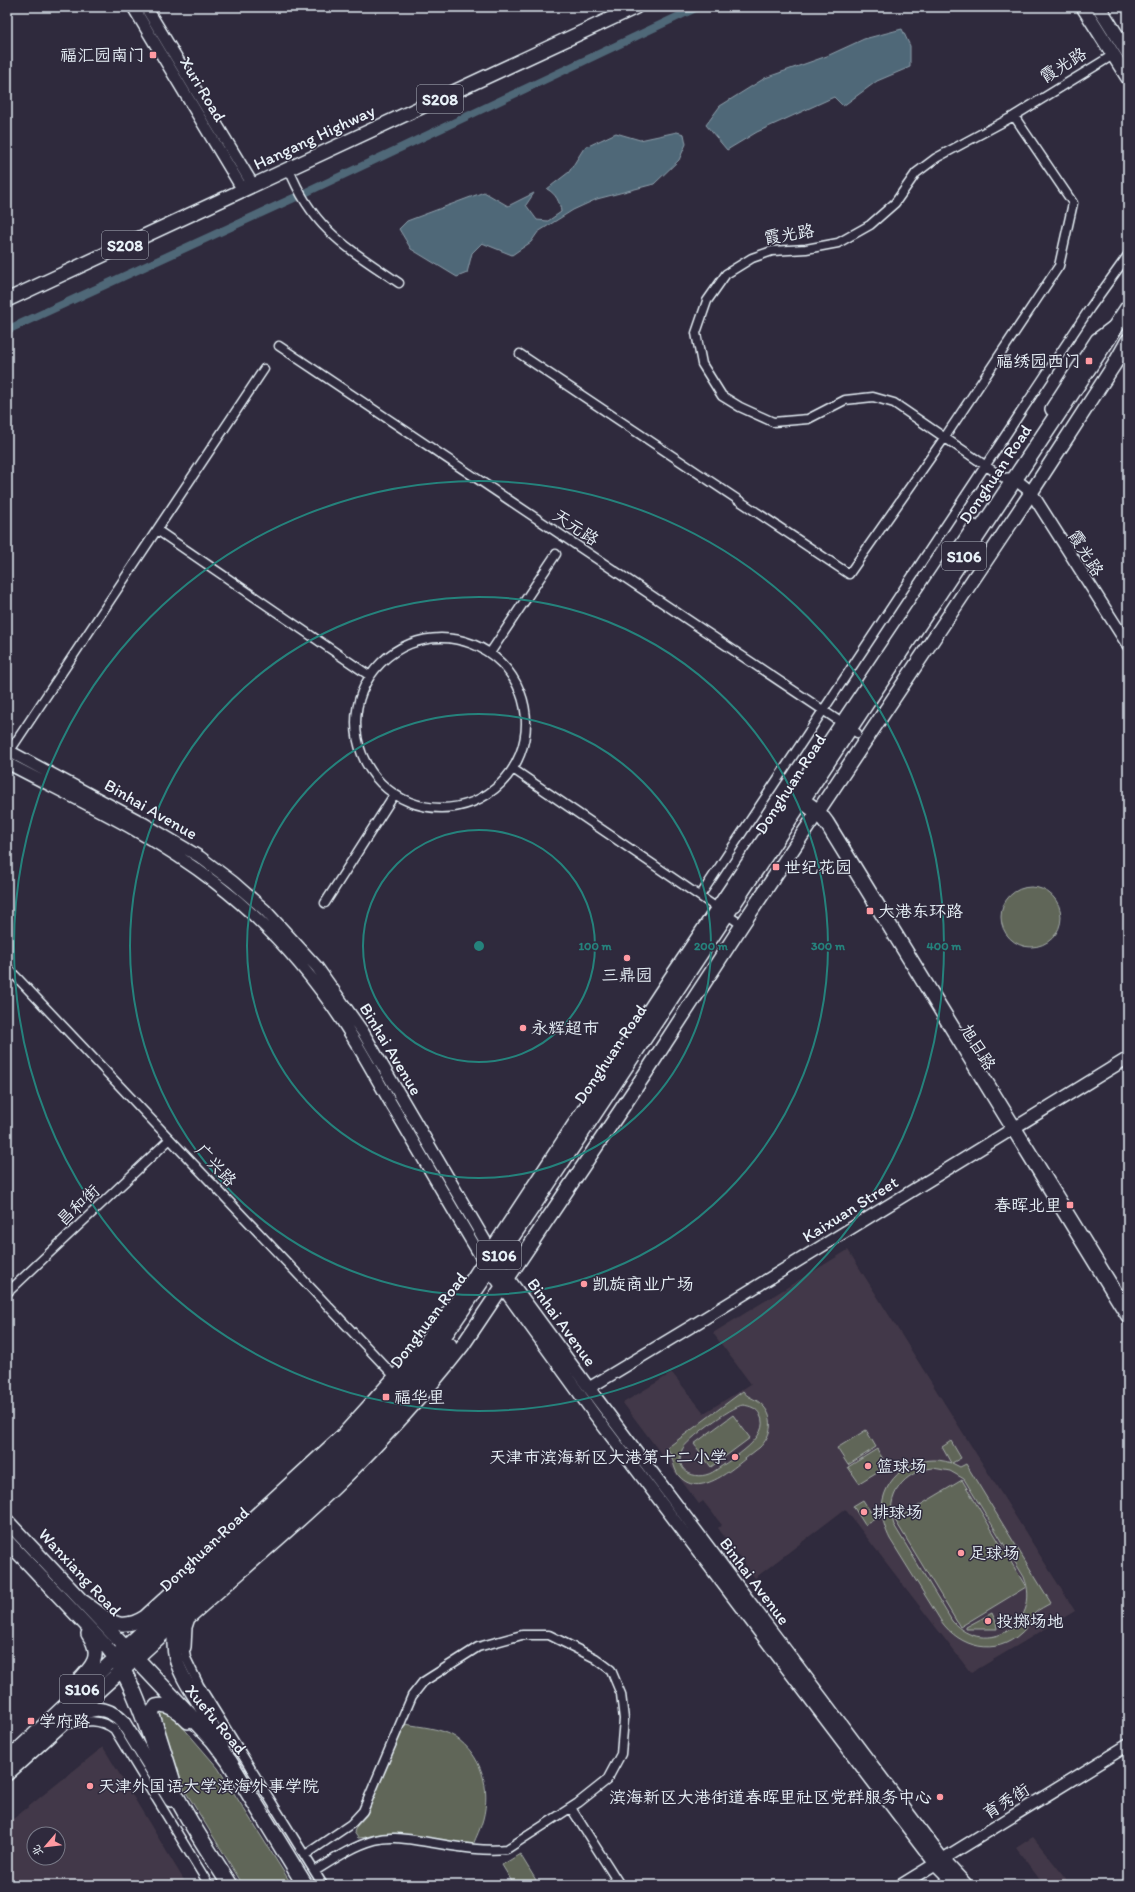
<svg xmlns="http://www.w3.org/2000/svg" width="1135" height="1892" font-family="Itim,'LXGW WenKai TC',sans-serif">
	<style>
		.built { fill: #433948; fill-rule: evenodd }
		.green { fill: #616659; stroke: #a4aca8; fill-rule: evenodd }
		.water { fill: #506878; stroke: #8d9fab }
		.lines { fill: none; stroke-linecap: round; stroke-linejoin: round }
		.canal { stroke: #506878; stroke-width: 8 }
		.street-casing { stroke: #e8f1f8; stroke-width: 11 }
		.secondary-casing { stroke: #e8f1f8; stroke-width: 14 }
		.primary-casing { stroke: #e8f1f8; stroke-width: 16 }
		.highway-casing { stroke: #e8f1f8; stroke-width: 18 }
		.street { stroke: #2f2a3d; stroke-width: 8 }
		.secondary { stroke: #2f2a3d; stroke-width: 11 }
		.primary { stroke: #2f2a3d; stroke-width: 13 }
		.highway { stroke: #2f2a3d; stroke-width: 15 }
		.ring { fill: none; stroke: #25827c; stroke-width: 2 }
		.poi-dot { fill: #ff9aa2; stroke: #2f2a3d; stroke-width: 1.5 }
		.labels { text-anchor: middle; dominant-baseline: central; stroke-width: 3; stroke-linejoin: round; paint-order: stroke }
		.shield { fill: #2f2a3d; stroke: #b0b5c0; stroke-width: 1 }
		.shield-label { font-size: 16px; font-weight: bold; fill: #e8f1f8 }
		.poi-label { font-size: 17px; fill: #e8f1f8; stroke: #2f2a3d; text-anchor: start }
		.street-label { font-size: 17px; fill: #e8f1f8; stroke: #2f2a3d }
		.centre { fill: #25827c; stroke: #2f2a3d; stroke-width: 2 }
		.ring-label { font-size: 12px; text-anchor: middle; font-weight: bold; fill: #25827c; stroke: #2f2a3d; stroke-width: 3; stroke-linejoin: round; paint-order: stroke }
	</style>
	<rect width="100%" height="100%" fill="#2f2a3d"/>
	<filter id="ink" filterUnits="userSpaceOnUse"><feTurbulence type="fractalNoise" baseFrequency=".025" numOctaves="2"/><feDisplacementMap in="SourceGraphic" scale="8" xChannelSelector="R" yChannelSelector="G"/><feConvolveMatrix kernelMatrix="1 2 1 2 8 2 1 2 1" color-interpolation-filters="sRGB"/></filter>
	<g filter="url(#ink)">
		<!-- built -->
		<path class="built" d="M848 1250 1075 1611 971 1673 845 1509 755 1578 718 1528 722 1525 703 1501 699 1504 623 1403 672 1373 704 1413 751 1384 713 1333Z
			M103 1747 187 1885H7V1824ZM34 1834H58V1858H34Z
			M1033 1837 1071 1885H1044L1016 1848Z"/>
		<!-- green -->
		<path class="green" d="M1001 917a30 30 0 1 1 60 0a30 30 0 1 1-60 0Z
			M743 1391C748 1398 754 1398 760 1403 776 1416 772 1436 759 1448 739 1462 702 1502 679 1476 672 1467 674 1456 667 1448ZM743 1405C750 1406 757 1408 760 1415 772 1437 731 1459 716 1470 699 1483 673 1473 682 1450 686 1440 732 1406 743 1405Z
			M733 1415 750 1438 711 1467 694 1444Z
			M866 1430 876 1447 848 1465 837 1448Z
			M951 1441 961 1458 952 1463 960 1467 966 1464 1051 1603C1046 1606 1039 1609 1035 1613 1029 1618 1028 1628 1021 1633 996 1657 960 1648 941 1621L890 1539C885 1529 881 1517 882 1506 885 1472 921 1452 951 1463L942 1447ZM933 1468 950 1471 964 1479 1024 1577C1043 1624 985 1659 952 1621L894 1525C884 1496 904 1471 933 1468Z
			M877 1449 887 1466 859 1483 848 1467Z
			M962 1480 1026 1587 960 1627 895 1520Z
			M863 1500 875 1519 865 1525 853 1506Z
			M992 1613 996 1622 997 1629H966V1627Z
			M168 1710 218 1768 292 1885H243L184 1789 155 1719 158 1711Z
			M405 1724C421 1727 441 1728 455 1737 482 1755 491 1789 483 1819 481 1828 476 1837 473 1845 443 1840 413 1834 382 1834 374 1834 366 1838 358 1838L354 1832 356 1827 366 1816Z
			M520 1854 539 1885H514L502 1865Z"/>
		<!-- water -->
		<path class="water" d="M902 29 910 46V67L877 81 843 106 834 97 757 132 727 150 706 125 720 106 765 78 827 56 864 39Z
			M677 132 684 134 686 144 679 160 654 184 597 199 573 210 538 232 531 242 512 255 482 243 472 253 467 273 457 277 411 249 399 229 407 221 484 192 508 206 534 193 526 205 537 220 548 221 561 212C560 202 556 194 547 189L569 172 584 148 616 133 640 140Z"/>
		<g class="lines">
			<!-- canal -->
			<path class="canal" d="M305 193 698 7
				M7 330 296 197"/>
			<!-- street casing -->
			<g class="street-casing">
				<path id="street" d="M289 169C313 230 348 248 399 283
					M279 346 857 733
					M520 354 849 574 945 437 1059 266 1073 203 1014 116
					M1011 483 894 403 873 397 845 400 808 419 773 422 740 407 722 396 702 364 696 333 707 301 726 274 752 258 772 251 806 249 838 243 870 225 895 203 916 173 936 158 1014 116 1113 55
					M157 530 370 676
					M356 723a85 85 0 1 1 170 0a85 85 0 1 1-170 0Z
					M490 653 556 554
					M7 755 264 369
					M513 769 742 925
					M802 796 820 809 829 821 1128 1308
					M798 802 816 815 825 826 1128 1321
					M700 896 1090 308 1128 255
					M325 903 394 795
					M7 967 398 1380
					M7 1293 170 1139
					M184 1647 186 1658 199 1685 323 1885
					M68 1724C85 1721 99 1718 114 1729L209 1885
					M571 1808 620 1885
					M305 1855 351 1824 363 1811 412 1696 423 1682 478 1647 522 1635H549L595 1658 611 1670 621 1694 624 1719 621 1754 607 1780 578 1803 507 1849C478 1852 449 1845 421 1841 406 1839 390 1836 375 1840 353 1846 334 1859 315 1871"/>
			</g>
			<!-- secondary casing -->
			<g class="secondary-casing">
				<path id="secondary" d="M133 7 243 190
					M146 7 253 185
					M1007 479H1015L1031 492 1128 645
					M7 750 143 823 200 857 233 882 265 910 317 967 363 1032 501 1268 589 1388 943 1859 967 1885
					M7 763C77 800 151 833 214 882 269 924 316 978 353 1038 368 1062 381 1087 396 1112 425 1162 454 1212 484 1262L594 1414 935 1864 956 1885
					M589 1388 692 1326 1128 1058
					M901 1885 1128 1745"/>
			</g>
			<!-- primary casing -->
			<g class="primary-casing">
				<path id="primary" d="M1083 7 1128 78
					M1099 7 1128 53
					M7 300 636 7
					M1052 409 1097 340 1113 328
					M7 1521 126 1648
					M7 1541 105 1645 115 1658 7 1760
					M84 1602C107 1618 118 1634 145 1617L341 1437 422 1347 468 1286 660 994 974 527
					M179 1617C165 1653 182 1676 200 1705 208 1719 215 1732 222 1746
					M184 1647 185 1627 188 1618C237 1574 288 1532 335 1487 381 1442 424 1395 463 1345L647 1071 742 925 1029 496 1114 365 1128 340
					M74 1685C91 1668 104 1657 88 1634
					M57 1727C81 1713 100 1698 123 1722L171 1800
					M7 1774 123 1669
					M173 1779 152 1712 156 1706C169 1702 180 1714 188 1722"/>
			</g>
			<!-- highway casing -->
			<g class="highway-casing">
				<path id="highway" d="M129 1651 213 1740 229 1761 305 1885
					M123 1669C166 1631 207 1591 249 1552 320 1487 391 1422 449 1345
					M230 1885C206 1847 181 1810 163 1769 147 1732 138 1691 115 1658L363 1429 417 1368 445 1334 534 1204 1128 308"/>
			</g>
			<!-- street -->
			<use href="#street" class="street"/>
			<!-- secondary -->
			<use href="#secondary" class="secondary"/>
			<!-- primary -->
			<use href="#primary" class="primary"/>
			<!-- highway -->
			<use href="#highway" class="highway"/>
		</g>
	</g>
	<!-- distance rings -->
	<g class="ring">
		<circle cx="479" cy="946" r="116"/>
		<circle cx="479" cy="946" r="232"/>
		<circle cx="479" cy="946" r="349"/>
		<circle cx="479" cy="946" r="465"/>
	</g>
	<!-- markers -->
	<g class="poi-dot">
		<rect x="149" y="51" width="8" height="8" rx="2"/>
		<rect x="1085" y="357" width="8" height="8" rx="2"/>
		<rect x="772" y="863" width="8" height="8" rx="2"/>
		<rect x="866" y="907" width="8" height="8" rx="2"/>
		<circle cx="627" cy="958" r="4"/>
		<circle cx="523" cy="1028" r="4"/>
		<rect x="1066" y="1201" width="8" height="8" rx="2"/>
		<circle cx="584" cy="1284" r="4"/>
		<rect x="382" y="1393" width="8" height="8" rx="2"/>
		<circle cx="735" cy="1457" r="4"/>
		<circle cx="868" cy="1466" r="4"/>
		<circle cx="864" cy="1512" r="4"/>
		<circle cx="961" cy="1553" r="4"/>
		<circle cx="988" cy="1621" r="4"/>
		<rect x="27" y="1717" width="8" height="8" rx="2"/>
		<circle cx="90" cy="1786" r="4"/>
		<circle cx="940" cy="1797" r="4"/>
	</g>
	<g class="labels">
		<!-- shield labels -->
		<g class="shield">
			<rect x="417" y="85" width="46" height="28" rx="3"/>
			<rect x="102" y="231" width="46" height="28" rx="3"/>
			<rect x="942" y="542" width="44" height="28" rx="3"/>
			<rect x="477" y="1241" width="44" height="28" rx="3"/>
			<rect x="60" y="1675" width="44" height="28" rx="3"/>
		</g>
		<g class="shield-label">
			<text x="440" y="99">S208</text>
			<text x="125" y="245">S208</text>
			<text x="964" y="556">S106</text>
			<text x="499" y="1255">S106</text>
			<text x="82" y="1689">S106</text>
		</g>
		<!-- poi labels -->
		<g class="poi-label">
			<text x="145" y="55" text-anchor="end">福汇园南门</text>
			<text x="1081" y="361" text-anchor="end">福绣园西门</text>
			<text x="784" y="867">世纪花园</text>
			<text x="878" y="911">大港东环路</text>
			<text x="627" y="975" text-anchor="middle">三鼎园</text>
			<text x="531" y="1028">永辉超市</text>
			<text x="1062" y="1205" text-anchor="end">春晖北里</text>
			<text x="592" y="1284">凯旋商业广场</text>
			<text x="394" y="1397">福华里</text>
			<text x="727" y="1457" text-anchor="end">天津市滨海新区大港第十二小学</text>
			<text x="876" y="1466">篮球场</text>
			<text x="872" y="1512">排球场</text>
			<text x="969" y="1553">足球场</text>
			<text x="996" y="1621">投掷场地</text>
			<text x="39" y="1721">学府路</text>
			<text x="98" y="1786">天津外国语大学滨海外事学院</text>
			<text x="932" y="1797" text-anchor="end">滨海新区大港街道春晖里社区党群服务中心</text>
		</g>
		<!-- street labels -->
		<g class="street-label">
			<text transform="translate(1063 65) rotate(-32)">霞光路</text>
			<text transform="translate(203 89) rotate(59)">Xuri Road</text>
			<text transform="translate(314 137) rotate(-25)">Hangang Highway</text>
			<text transform="translate(789 234) rotate(-9)">霞光路</text>
			<text transform="translate(995 474) rotate(-56)">Donghuan Road</text>
			<text transform="translate(576 527) rotate(34)">天元路</text>
			<text transform="translate(1086 553) rotate(58)">霞光路</text>
			<text transform="translate(790 784) rotate(-57)">Donghuan Road</text>
			<text transform="translate(151 809) rotate(30)">Binhai Avenue</text>
			<text transform="translate(978 1047) rotate(58)">旭日路</text>
			<text transform="translate(391 1049) rotate(59)">Binhai Avenue</text>
			<text transform="translate(610 1054) rotate(-56)">Donghuan Road</text>
			<text transform="translate(216 1165) rotate(47)">广兴路</text>
			<text transform="translate(78 1205) rotate(-43)">昌和街</text>
			<text transform="translate(850 1209) rotate(-32)">Kaixuan Street</text>
			<text transform="translate(428 1320) rotate(-53)">Donghuan Road</text>
			<text transform="translate(562 1322) rotate(54)">Binhai Avenue</text>
			<text transform="translate(204 1549) rotate(-43)">Donghuan Road</text>
			<text transform="translate(80 1572) rotate(47)">Wanxiang Road</text>
			<text transform="translate(755 1581) rotate(53)">Binhai Avenue</text>
			<text transform="translate(216 1719) rotate(50)">Xuefu Road</text>
			<text transform="translate(1006 1801) rotate(-32)">育秀街</text>
		</g>
	</g>
	<circle cx="479" cy="946" r="6" class="centre"/>
	<g class="ring-label">
		<text x="595" y="950">100 m</text>
		<text x="711" y="950">200 m</text>
		<text x="828" y="950">300 m</text>
		<text x="944" y="950">400 m</text>
	</g>
	<!-- margin -->
	<rect width="1135" height="1892" fill="none" stroke="#2f2a3d" stroke-width="24"/>
	<rect x="12" y="12" width="1111" height="1868" fill="none" stroke="#e8f1f8" stroke-width="1.5" filter="url(#ink)"/>
	<!-- north arrow -->
	<g transform="translate(46 1846) rotate(242)"><circle r="19" fill="#2f2a3d" stroke="#797a88"/>
	<path d="M0-3L7 15L0 10L-7 15Z" fill="#ff9aa2"/>
	<text y="-6" font-size="11" font-weight="bold" text-anchor="middle" fill="#e8f1f8">北</text>
	</g>
</svg>
